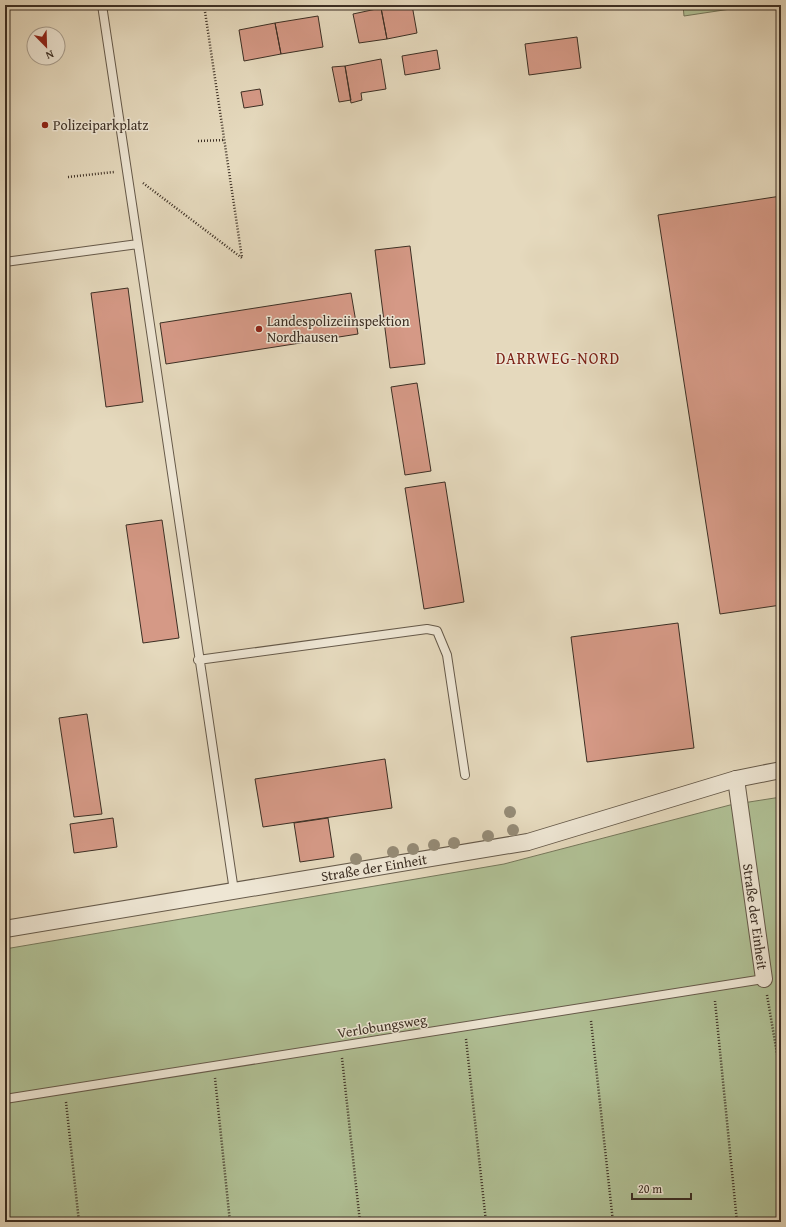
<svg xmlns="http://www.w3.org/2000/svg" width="786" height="1227" font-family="'Gentium Book Plus',serif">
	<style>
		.green { fill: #b0c095; stroke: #76785c }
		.building { fill: #d59986; stroke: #3c2f24 }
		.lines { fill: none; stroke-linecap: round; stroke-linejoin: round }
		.service-casing { stroke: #665a4a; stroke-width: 10 }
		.minor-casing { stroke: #665a4a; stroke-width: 18 }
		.path { stroke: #3c2f24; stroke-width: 2.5; stroke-dasharray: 1 2; stroke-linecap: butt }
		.service { stroke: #eee6d4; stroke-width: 8 }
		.minor { stroke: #eee6d4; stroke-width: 16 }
		.tree { fill: #958b76 }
		.poi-dot { fill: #8f2418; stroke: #eee6d4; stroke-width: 1.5 }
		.labels { text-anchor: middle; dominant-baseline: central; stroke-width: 3; stroke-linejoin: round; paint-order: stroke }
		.poi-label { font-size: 14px; fill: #3c2f24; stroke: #eee6d4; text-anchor: start }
		.street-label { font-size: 14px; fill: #3c2f24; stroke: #eee6d4 }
		.quarter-label { font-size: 16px; letter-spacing: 1px; fill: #7a1f14; stroke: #eee6d4 }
	</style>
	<rect width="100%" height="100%" fill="#e5d9bd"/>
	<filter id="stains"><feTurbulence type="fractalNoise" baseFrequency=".005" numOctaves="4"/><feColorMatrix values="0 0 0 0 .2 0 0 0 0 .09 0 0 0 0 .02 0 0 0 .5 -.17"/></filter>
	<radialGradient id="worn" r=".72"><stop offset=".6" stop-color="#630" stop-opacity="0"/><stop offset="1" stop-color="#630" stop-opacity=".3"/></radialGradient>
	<!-- green -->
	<path class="green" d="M683 5H757L684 16Z
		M781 797V1222H5V949L504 864 730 805Z"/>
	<!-- building -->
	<path class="building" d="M399 5H412L417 33 387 39 381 8Z
		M381 8 387 39 359 43 353 14Z
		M318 16 323 47 281 54 275 23Z
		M275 23 281 54 244 61 239 30Z
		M577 37 581 68 529 75 525 44Z
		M437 50 440 69 405 75 402 56Z
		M381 59 386 89 361 93 362 100 351 103 345 66Z
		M345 66 351 100 339 102 332 67Z
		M260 89 263 105 244 108 241 92Z
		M781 196V605L720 614 658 215Z
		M410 246 425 364 390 368 375 250Z
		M128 288 143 402 106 407 91 293Z
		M351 293 358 334 166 364 160 323Z
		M417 383 431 471 405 475 391 387Z
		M445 482 464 602 424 609 405 488Z
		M162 520 179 638 143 643 126 525Z
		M678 623 694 748 587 762 571 637Z
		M87 714 102 814 74 817 59 718Z
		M385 759 392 808 263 827 255 779Z
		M113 818 117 847 74 853 70 824Z
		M328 818 334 857 300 862 294 823Z"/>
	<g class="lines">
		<!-- service casing -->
		<g class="service-casing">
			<path id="service" d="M138 244 234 891
				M5 262 138 244 102 5
				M198 660 427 629 437 631 447 655 465 775
				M5 1099 764 979"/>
		</g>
		<!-- minor casing -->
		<g class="minor-casing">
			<g id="minor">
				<path id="s1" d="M736 779 764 979"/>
				<path id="s2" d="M5 929 528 842 736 779 781 770"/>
			</g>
		</g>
		<!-- path -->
		<path class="path" d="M198 141 224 140
			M68 177 114 172
			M143 183 242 258 204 5
			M767 995 781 1077
			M715 1001 737 1222
			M591 1021 613 1222
			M466 1039 486 1222
			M342 1058 360 1222
			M215 1078 230 1222
			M66 1102 79 1222"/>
		<!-- service -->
		<use href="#service" class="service"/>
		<!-- minor -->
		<use href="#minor" class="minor"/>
	</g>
	<!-- trees -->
	<g class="tree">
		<circle cx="510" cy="812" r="6"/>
		<circle cx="513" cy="830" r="6"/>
		<circle cx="488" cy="836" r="6"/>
		<circle cx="454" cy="843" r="6"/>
		<circle cx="434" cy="845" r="6"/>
		<circle cx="413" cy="849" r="6"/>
		<circle cx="393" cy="852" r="6"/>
		<circle cx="356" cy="859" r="6"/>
	</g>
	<!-- markers -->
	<g class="poi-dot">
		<circle cx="45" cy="125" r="4"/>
		<circle cx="259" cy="329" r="4"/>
	</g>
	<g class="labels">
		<!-- poi labels -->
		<g class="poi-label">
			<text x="53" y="125">Polizeiparkplatz</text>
			<text x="267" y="321">Landespolizeiinspektion<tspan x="267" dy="16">Nordhausen</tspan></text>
		</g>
		<!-- street labels -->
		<g class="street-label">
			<text stroke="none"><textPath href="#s2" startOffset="374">Straße der Einheit</textPath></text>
			<text stroke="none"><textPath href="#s1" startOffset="139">Straße der Einheit</textPath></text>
			<text transform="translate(382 1026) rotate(-9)">Verlobungsweg</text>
		</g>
		<!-- quarter labels -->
		<g class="quarter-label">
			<text x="558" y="358">DARRWEG-NORD</text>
		</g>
	</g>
	<!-- margin -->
	<rect width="786" height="1227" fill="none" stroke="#e5d9bd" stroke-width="20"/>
	<rect x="6" y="6" width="774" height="1215" fill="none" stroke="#3c2f24" stroke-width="2"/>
	<rect x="10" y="10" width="766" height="1207" fill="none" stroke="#3c2f24"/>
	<!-- north arrow -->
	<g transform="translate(46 46) rotate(157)"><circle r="19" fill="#eee6d4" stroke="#a79d8e"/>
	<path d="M0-3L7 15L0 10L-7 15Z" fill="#8f2418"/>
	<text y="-6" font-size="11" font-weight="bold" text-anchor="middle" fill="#3c2f24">N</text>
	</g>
	<!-- scale -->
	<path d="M632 1193v6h59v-6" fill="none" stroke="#3c2f24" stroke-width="2"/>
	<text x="638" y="1193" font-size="12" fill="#3c2f24" stroke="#eee6d4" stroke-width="3" paint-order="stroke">20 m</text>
	<rect width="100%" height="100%" filter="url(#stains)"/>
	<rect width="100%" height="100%" fill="url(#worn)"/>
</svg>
